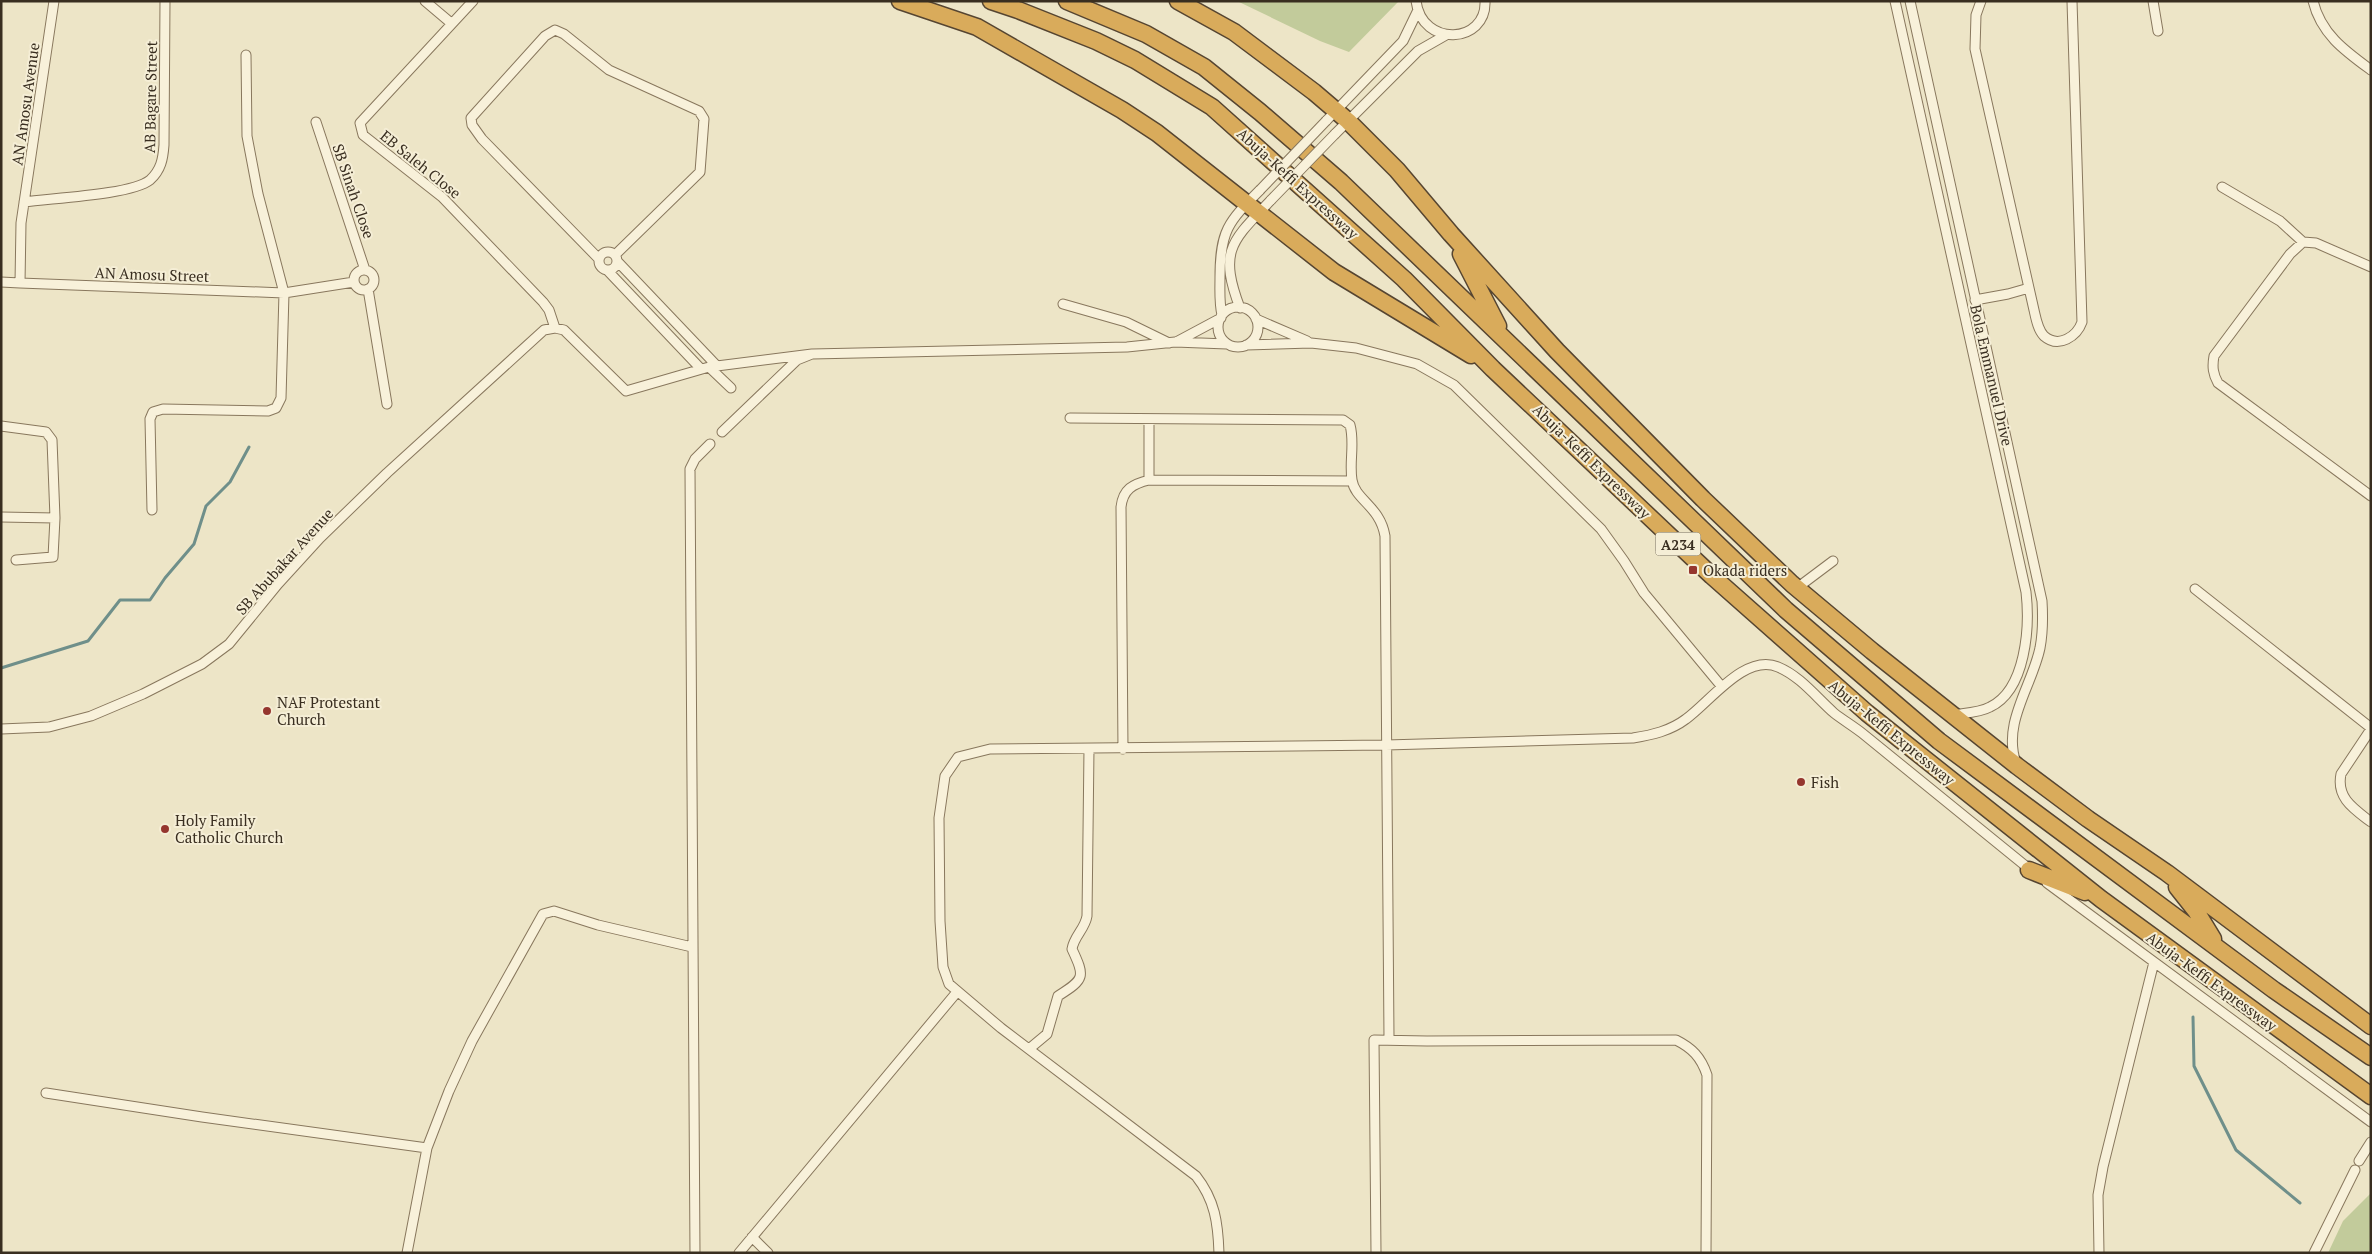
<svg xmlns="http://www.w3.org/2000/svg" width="2372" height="1254" font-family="'PT Serif',serif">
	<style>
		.green { fill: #c2cb9b }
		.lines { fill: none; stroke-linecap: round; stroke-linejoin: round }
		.stream { stroke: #6f8f8a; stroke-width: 3 }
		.street-casing { stroke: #88775d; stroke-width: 11 }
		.highway-casing { stroke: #564531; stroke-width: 19 }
		.street { stroke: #f8f1da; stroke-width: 9 }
		.highway { stroke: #d9ab5b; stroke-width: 16 }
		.street-bridge-casing { stroke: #88775d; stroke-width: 11; stroke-linecap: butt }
		.street-bridge { stroke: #f8f1da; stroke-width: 9 }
		.poi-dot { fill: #95362e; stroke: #f5eed6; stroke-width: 2 }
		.labels { text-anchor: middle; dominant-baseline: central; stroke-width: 4; stroke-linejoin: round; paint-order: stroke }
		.shield { fill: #f5eed6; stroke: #716857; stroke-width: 1 }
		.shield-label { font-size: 14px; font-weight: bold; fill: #392e20 }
		.street-label { font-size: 15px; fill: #392e20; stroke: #f5eed6 }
		.poi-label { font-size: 15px; fill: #392e20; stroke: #f5eed6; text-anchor: start }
	</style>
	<rect width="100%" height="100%" fill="#ede5c7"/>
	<!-- green -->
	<path class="green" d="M1237 1H1399L1349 52 1320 41Z
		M2371 1193V1253H2328L2343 1221Z"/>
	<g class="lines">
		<!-- stream -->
		<path class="stream" d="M1 668 88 641 120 600H150L165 578 194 544 206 506 230 482 249 447
			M2193 1017 2194 1066 2236 1150 2300 1203"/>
		<!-- street casing -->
		<g class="street-casing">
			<path id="street" d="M425 1 451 23
				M473 1 360 123 363 135 442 197 543 302 549 310 555 328
				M1416 1C1422 48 1487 44 1485 1
				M1895 1 2026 592C2030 627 2026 690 1990 707 1979 713 1964 713 1952 715
				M1910 1 2042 601C2043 617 2043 632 2040 648 2032 686 2002 723 2016 763
				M1981 1 1976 15 1975 49 2034 310C2036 319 2038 330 2044 336 2059 349 2077 336 2082 322L2072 1
				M2153 1 2158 31
				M2313 1C2321 34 2345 51 2371 70
				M1326 121 1403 41 1418 10
				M316 122 365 270
				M1335 134 1418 51 1446 35
				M2222 187 2280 221 2303 242
				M24 202C52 198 131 195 150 180 161 170 163 159 164 145L165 1
				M599 261a9 9 0 1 1 18 0a9 9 0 1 1-18 0Z
				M599 259 482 139 472 125 471 118 545 36 555 30 564 34 609 70 699 111 704 119 700 172 615 255
				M618 262 717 366
				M2371 267 2316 243 2303 242 2290 254 2214 356C2212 367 2213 374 2218 383L2371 496
				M607 270 701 369
				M354 280a10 10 0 1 1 20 0a10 10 0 1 1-20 0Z
				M1 282 20 283 21 223 54 1
				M20 283 284 293 354 282
				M368 289 387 404
				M1975 300 2008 294 2029 288
				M1063 304 1126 322 1169 343
				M1218 327a20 20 0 1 1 40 0a20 20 0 1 1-40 0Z
				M1240 308C1218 250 1232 241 1271 200
				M1222 315C1219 302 1220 290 1220 277 1220 231 1228 222 1260 190
				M1256 319 1307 341
				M1178 341 1221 318
				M1246 345 1311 343 1356 348 1417 364 1454 385 1601 529 1624 561 1644 593 1722 687
				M709 367 731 388
				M1070 418 1343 420 1350 425C1355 443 1349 462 1352 480 1355 500 1380 506 1385 536L1389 1038
				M1149 421V480
				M1 426 46 432 52 440 55 518 53 557 16 560
				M722 432 797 360 812 354 1127 347 1175 342 1227 344
				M152 510 150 419 153 412 163 409 268 411 276 408 281 398 284 293 258 194 247 136 246 55
				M1 517 55 518
				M1797 588 1833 561
				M2195 589 2371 728
				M1 729 49 727 91 716 143 694 202 664 229 644 278 584 320 538 387 473 544 330 555 328 564 330 626 391 709 367 812 354
				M2371 729 2341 774C2336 798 2354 809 2371 822
				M1123 749 1121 507C1123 489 1133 484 1149 480L1352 481
				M2047 883 2371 1122
				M1029 1049 1047 1034 1058 996C1085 979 1085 977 1072 949 1074 936 1085 929 1087 916L1089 749
				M46 1093 202 1117 427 1148
				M2359 1161 2371 1142
				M752 1237 768 1253
				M407 1253 427 1148 449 1091 472 1041 543 914 554 911 598 925 692 947
				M695 1253 690 469 695 459 710 444
				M739 1253 957 992
				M1219 1253C1218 1223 1215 1200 1196 1176L1001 1028 949 984 943 967 940 921 939 818 945 776 958 757 990 749 1386 745 1633 738C1652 735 1670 731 1686 719 1710 702 1745 653 1778 667 1800 676 1816 697 1834 713 1843 720 1853 726 1862 733L2033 872
				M1376 1253 1374 1040 1427 1041 1676 1040C1692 1048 1701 1057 1707 1075L1706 1253
				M2099 1253 2098 1195 2103 1167 2154 962
				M2314 1253 2355 1170"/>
		</g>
		<!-- highway casing -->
		<g class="highway-casing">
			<path id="highway" d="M900 1 977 27 1122 110 1157 133 1334 272 1471 355
				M991 1 1018 10 1096 41 1135 60 1212 107 1404 279 1493 369 1712 576 1867 713 2101 899 2371 1096
				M1067 1 1146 34 1204 67 1260 112 1341 182 1786 610 1939 741 2274 990 2371 1057
				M1178 1 1234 32 1314 92 1348 121 1397 170 1451 234 1557 351 1703 499 1792 584 1872 651 2017 766 2088 819 2167 873 2371 1026
				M1461 254 1498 326
				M2029 870 2085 892
				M2177 887 2196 911 2213 939"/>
		</g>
		<!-- street -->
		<use href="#street" class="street"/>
		<!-- highway -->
		<use href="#highway" class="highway"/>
		<!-- street-bridge casing -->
		<g class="street-bridge-casing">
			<path id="street-bridge" d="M1260 190 1326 121
				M1271 200 1335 134"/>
		</g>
		<!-- street-bridge -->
		<use href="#street-bridge" class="street-bridge"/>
	</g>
	<!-- markers -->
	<g class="poi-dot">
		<rect x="1688" y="565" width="10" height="10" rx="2.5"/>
		<circle cx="267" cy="711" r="5"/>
		<circle cx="1801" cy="782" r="5"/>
		<circle cx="165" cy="829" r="5"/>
	</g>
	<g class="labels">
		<!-- shield labels -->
		<rect class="shield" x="1655.5" y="532.5" width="45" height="23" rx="4"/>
		<g class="shield-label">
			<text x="1678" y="544">A234</text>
		</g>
		<!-- street labels -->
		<g class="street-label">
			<text transform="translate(150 97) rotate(-89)">AB Bagare Street</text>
			<text transform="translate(25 104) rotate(-82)">AN Amosu Avenue</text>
			<text transform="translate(421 164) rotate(39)">EB Saleh Close</text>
			<text transform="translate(1298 183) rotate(42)">Abuja-Keffi Expressway</text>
			<text transform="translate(354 191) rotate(71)">SB Sinah Close</text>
			<text transform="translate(152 274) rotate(2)">AN Amosu Street</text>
			<text transform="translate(1992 375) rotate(77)">Bola Emmanuel Drive</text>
			<text transform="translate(1592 461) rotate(44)">Abuja-Keffi Expressway</text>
			<text transform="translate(284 561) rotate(-48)">SB Abubakar Avenue</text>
			<text transform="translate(1892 732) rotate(39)">Abuja-Keffi Expressway</text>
			<text transform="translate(2212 981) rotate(36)">Abuja-Keffi Expressway</text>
		</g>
		<!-- poi labels -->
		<g class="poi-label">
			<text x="1703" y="570">Okada riders</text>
			<text x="277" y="702">NAF Protestant<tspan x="277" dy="17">Church</tspan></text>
			<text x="1811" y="782">Fish</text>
			<text x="175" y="820">Holy Family<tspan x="175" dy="17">Catholic Church</tspan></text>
		</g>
	</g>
	<!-- border -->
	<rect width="2372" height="1254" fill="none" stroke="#392e20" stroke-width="5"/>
</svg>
